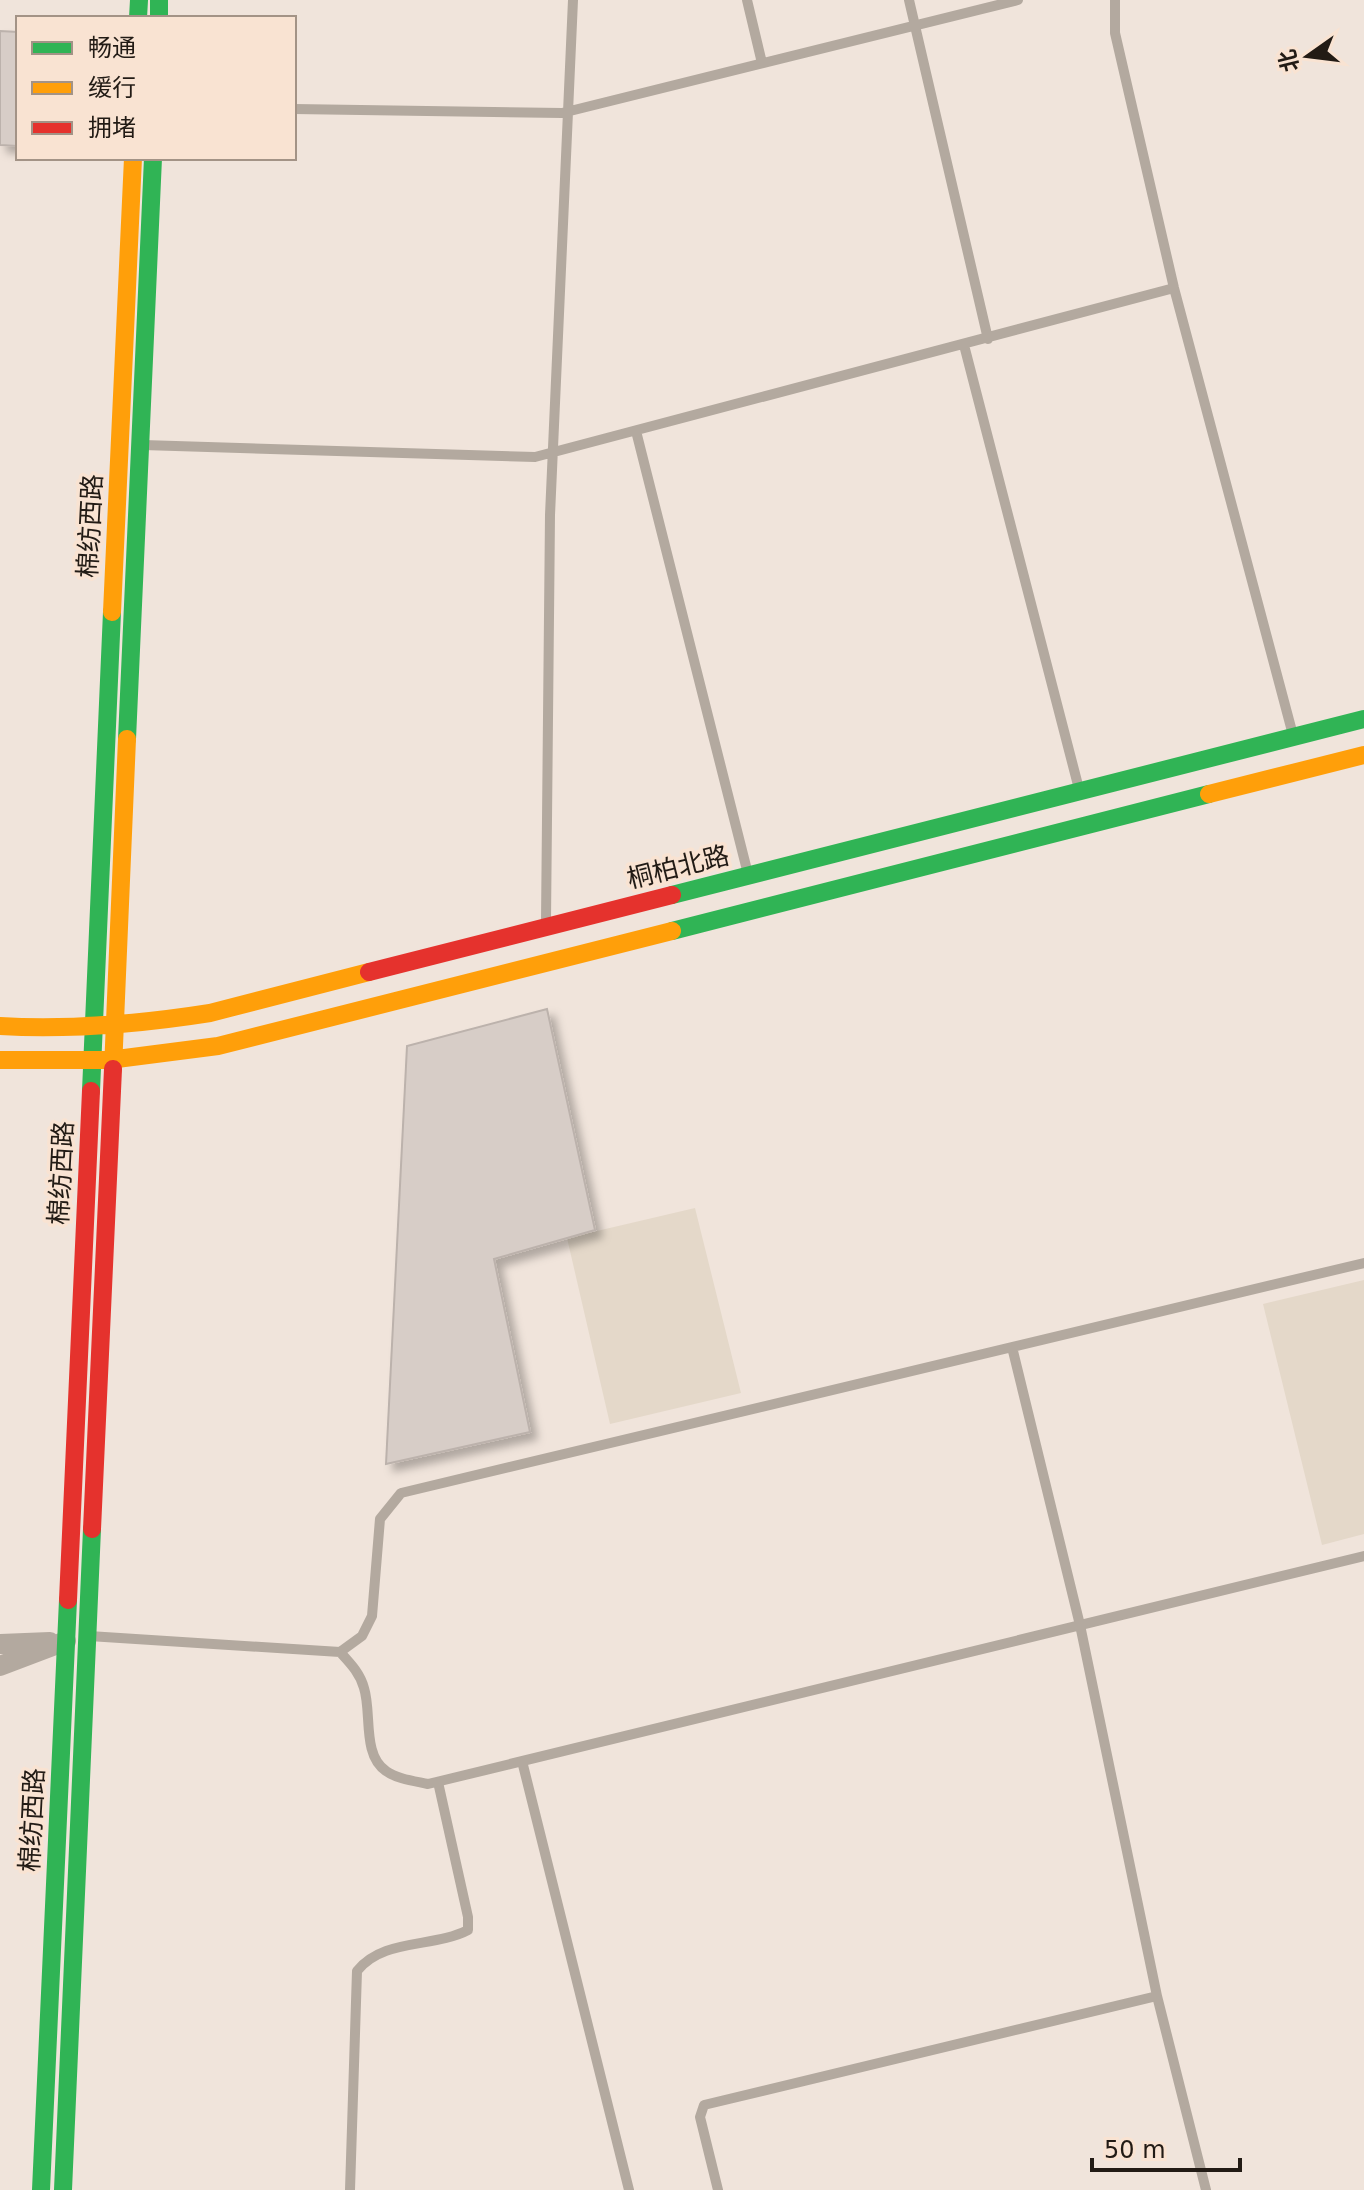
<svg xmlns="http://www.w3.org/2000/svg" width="1364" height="2190" font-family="'DejaVu Sans','Noto Sans SC',sans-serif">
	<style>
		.education { fill: #e4d8c9 }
		.building { fill: #d7cdc7; stroke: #bcb2ac; stroke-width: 2; filter: url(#shadow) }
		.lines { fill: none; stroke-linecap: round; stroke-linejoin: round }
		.lane { stroke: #b3a99f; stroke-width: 10 }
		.street { stroke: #b3a99f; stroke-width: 20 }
		.fast { stroke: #30b455; stroke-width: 18 }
		.slow { stroke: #ff9f0a; stroke-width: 18 }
		.jam { stroke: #e5322d; stroke-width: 18 }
		.labels { text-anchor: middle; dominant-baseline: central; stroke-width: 7; stroke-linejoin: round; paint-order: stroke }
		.street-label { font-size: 26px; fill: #221b15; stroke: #f9e3d2 }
	</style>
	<defs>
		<filter id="shadow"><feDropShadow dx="7" dy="7" stdDeviation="4" flood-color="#0004"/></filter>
	</defs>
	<rect width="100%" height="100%" fill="#f0e4db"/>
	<!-- education -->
	<path class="education" d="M695 1208 741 1393 610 1424 567 1238Z
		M1364 1280V1534L1322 1545 1263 1304Z"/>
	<!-- building -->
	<path class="building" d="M0 31 18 32V146L0 145Z
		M547 1009 595 1230 494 1259 530 1432 386 1464 407 1046Z"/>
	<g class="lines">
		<!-- lane -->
		<path class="lane" d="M747 0 762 63
			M909 0 988 339
			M1115 0V33L1174 288 1293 735
			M294 109 562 113 1018 0
			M964 345 1079 789
			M636 431 747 870
			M143 445 535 457 1174 288
			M546 921 550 515 573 0
			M1012 1347 1080 1625 1157 1996 1206 2190
			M89 1636 340 1652 362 1636 372 1616 380 1519 401 1493 1364 1263
			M340 1652C350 1663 360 1673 364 1688 372 1713 362 1755 386 1771 397 1779 414 1781 428 1784L1364 1556
			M522 1761 629 2190
			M350 2190 357 1971C383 1938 434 1948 468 1930V1917L438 1782
			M718 2190 700 2117 704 2105 1157 1996"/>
		<!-- street -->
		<path class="street" d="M0 1644 50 1642
			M0 1666 66 1641"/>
		<!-- fast -->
		<path class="fast" d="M159 0V18
			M138 18 139 0
			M127 739 153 158
			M672 895 1364 719
			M672 931 1209 794
			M91 1091 112 612
			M41 2190 68 1600
			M63 2190 92 1529"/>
		<!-- slow -->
		<path class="slow" d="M112 612 133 158
			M1209 794 1364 755
			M0 1026C71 1030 140 1024 210 1013L369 972
			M0 1060H109L218 1046 672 931
			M113 1069 127 739"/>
		<!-- jam -->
		<path class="jam" d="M369 972 672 895
			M92 1529 113 1069
			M68 1600 91 1091"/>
	</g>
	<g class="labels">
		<!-- street labels -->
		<g class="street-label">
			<text transform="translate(90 526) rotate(-87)">棉纺西路</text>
			<text transform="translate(678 867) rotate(-14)">桐柏北路</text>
			<text transform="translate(61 1173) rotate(-87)">棉纺西路</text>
			<text transform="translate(32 1820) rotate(-87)">棉纺西路</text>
		</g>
	</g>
	<!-- legend -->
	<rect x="16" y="16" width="280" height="144" fill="#f9e3d2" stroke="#a39386" stroke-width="2"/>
	<rect x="32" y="42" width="40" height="12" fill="#30b455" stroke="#a39386" stroke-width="2"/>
	<text x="88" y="56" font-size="24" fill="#221b15">畅通</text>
	<rect x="32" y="82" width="40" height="12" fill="#ff9f0a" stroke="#a39386" stroke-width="2"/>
	<text x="88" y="96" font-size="24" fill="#221b15">缓行</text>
	<rect x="32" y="122" width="40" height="12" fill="#e5322d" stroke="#a39386" stroke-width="2"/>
	<text x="88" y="136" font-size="24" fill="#221b15">拥堵</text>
	<!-- north arrow -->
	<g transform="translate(1308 56) rotate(256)" stroke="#f9e3d2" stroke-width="6" paint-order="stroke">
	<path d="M0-6L14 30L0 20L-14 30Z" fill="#221b15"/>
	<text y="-12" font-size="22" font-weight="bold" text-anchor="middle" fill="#221b15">北</text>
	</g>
	<!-- scale -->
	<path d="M1092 2158v12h148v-12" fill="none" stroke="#221b15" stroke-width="4"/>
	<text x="1104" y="2158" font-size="24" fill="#221b15" stroke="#f9e3d2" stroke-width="6" paint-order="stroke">50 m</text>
</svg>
